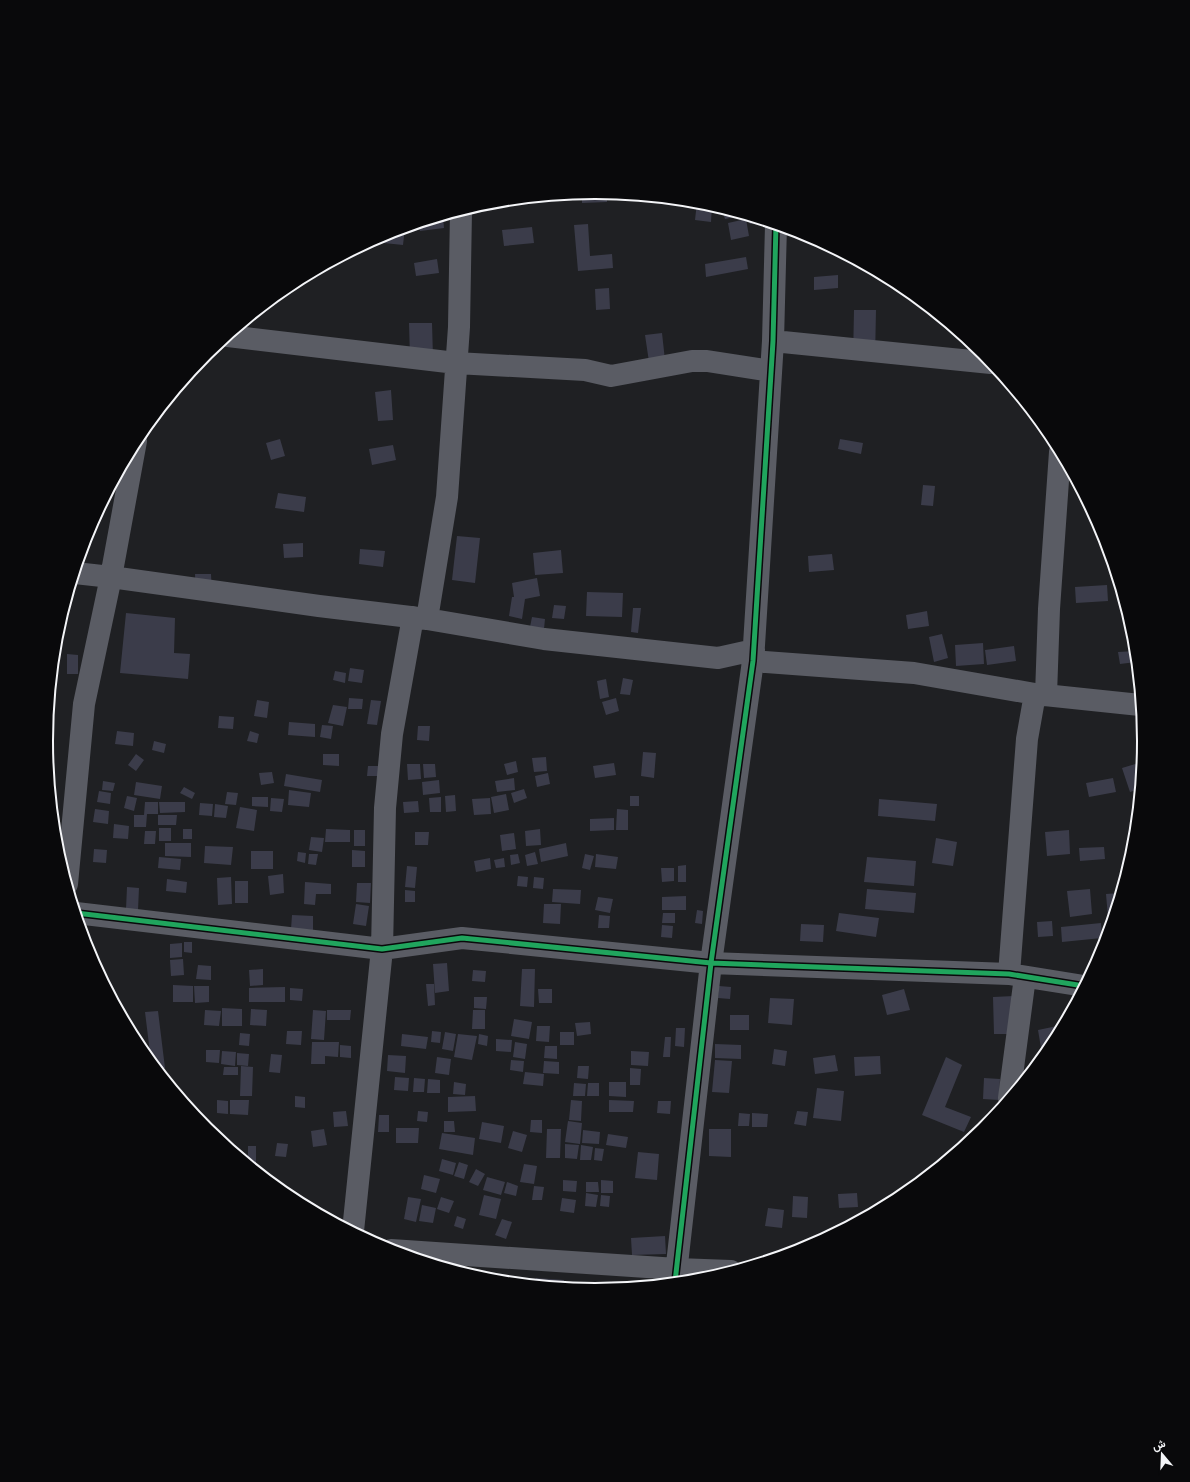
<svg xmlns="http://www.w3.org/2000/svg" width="1190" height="1482" font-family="Commissioner,Vazirmatn,sans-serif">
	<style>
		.building { fill: #3b3c4a }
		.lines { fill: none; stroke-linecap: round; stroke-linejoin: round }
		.minor { stroke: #5a5c64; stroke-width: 22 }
		.cycleway-casing { stroke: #09090b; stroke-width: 8 }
		.cycleway { stroke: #20a55d; stroke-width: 5 }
		.rim { fill: none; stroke: #f4f5f8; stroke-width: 2 }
	</style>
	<rect width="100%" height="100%" fill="#1f2023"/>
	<!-- building -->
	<path class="building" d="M595 192 607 193V202L582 203V193Z
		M697 202 712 205 711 222 695 220Z
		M722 209 727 210 744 215 725 219Z
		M443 216 444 228 420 231 419 223Z
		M748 217 764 221 750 224Z
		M746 219 749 236 731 240 728 223Z
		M588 224 590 256 612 254 613 268 578 271 574 225Z
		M532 227 534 243 504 246 502 230Z
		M405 228 403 245 384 243 385 234Z
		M746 257 748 269 706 277 705 264Z
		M437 259 439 273 416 276 414 263Z
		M838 275V288L814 290V277Z
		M609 288 610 309 596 310 595 289Z
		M854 310H876L875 359H853Z
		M409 323H432L433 357 410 358Z
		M662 333 665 360 649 362 645 335Z
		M391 390 393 420 378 421 375 392Z
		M280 439 285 456 271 460 266 443Z
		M840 439 863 443 861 454 838 449Z
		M393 445 396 460 372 465 369 449Z
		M923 485 935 486 933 506 921 505Z
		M278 493 306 497 304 512 275 508Z
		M457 536 480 538 475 583 452 580Z
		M303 543V557L284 558 283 544Z
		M360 549 385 551 383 567 359 564Z
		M561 550 563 573 535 575 533 553Z
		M832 554 834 570 809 572 808 556Z
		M195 574H211L212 595 196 596Z
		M537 578 540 596 525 599 522 619 509 616 512 597H514L512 583Z
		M1107 585 1108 601 1076 603 1075 587Z
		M587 592 623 593 622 617 586 616Z
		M554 605 566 606 564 619 552 618Z
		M633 608H641L638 633 631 632Z
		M927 611 929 626 908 629 906 615Z
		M126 613 175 618 174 653 190 654 188 679 120 673Z
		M532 617 545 619 544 629 530 627Z
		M942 634 948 658 934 662 929 637Z
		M983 643 984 664 956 666 955 645Z
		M1014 646 1016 661 987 665 985 650Z
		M1135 651 1136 662 1120 664 1118 652Z
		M67 654 78 655V674H67Z
		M350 668 364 670 362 683 348 681Z
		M335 671 346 673 345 683 333 680Z
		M623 678 633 680 630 695 620 694Z
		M606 679 609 697 600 699 597 681Z
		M349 698 363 699 362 709H348Z
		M616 698 619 711 606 715 602 702Z
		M257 700 269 702 267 718 254 716Z
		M371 700 381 701 377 725 367 724Z
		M333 705 347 707 343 726 328 723Z
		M219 716 234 717 233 729 218 728Z
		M289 722 315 724V737L288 735Z
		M322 725 333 726 331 739 320 737Z
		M418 726H430L429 741 417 740Z
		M117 731 134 733 133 746 115 744Z
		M250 731 259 734 257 743 247 741Z
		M154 741 166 744 164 753 152 750Z
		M1144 742 1143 753 1140 743Z
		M643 752 656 753 654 778 641 776Z
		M136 754 144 760 136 771 128 765Z
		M323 754H339V766L323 765Z
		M546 757 547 771 534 772 532 758Z
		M516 761 518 772 507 775 504 764Z
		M1142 762 1139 789 1130 792 1122 768Z
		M614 763 616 775 595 778 593 766Z
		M407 764H420L421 779 408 780Z
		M423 764H435L436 777 424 778Z
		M368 766H380L379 776H367Z
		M272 772 274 783 261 785 259 773Z
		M548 773 550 784 537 787 535 776Z
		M286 774 322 780 320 792 284 786Z
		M514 778 515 790 497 792 495 781Z
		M1113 778 1116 792 1089 797 1086 783Z
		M439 780 440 793 423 795 422 782Z
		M103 781 115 783 113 791 102 790Z
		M136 782 162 786 160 799 134 795Z
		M184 787 195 793 192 799 180 793Z
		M524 789 527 798 514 803 511 793Z
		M289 790 311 793 309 807 288 805Z
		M99 791 111 793 110 804 97 802Z
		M227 792 238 793 236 805 225 804Z
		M506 794 509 810 494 813 491 797Z
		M455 795 456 811 446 812 445 796Z
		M127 796 137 798 134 811 124 808Z
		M630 796H639V806H630Z
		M252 797H268V807L252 806Z
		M441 797V812H430L429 798Z
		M271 798 284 799 282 812 270 811Z
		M490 798 491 814 474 815 472 799Z
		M879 799 937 804 935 821 878 816Z
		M418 801 419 812 404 813 403 802Z
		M145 802H158V814H147L146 827H134V815H144Z
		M159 802H185V812L160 813Z
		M200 803 213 804 212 816 199 815Z
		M215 804 228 806 226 818 214 817Z
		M240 807 257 810 254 831 236 828Z
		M95 809 109 811 108 824 93 822Z
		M617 809 628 810V830H616Z
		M158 815H177L176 825H158Z
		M614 818V830L590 831V819Z
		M114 824 129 826 128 839 113 838Z
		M159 828H171V841H159Z
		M183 829H192V839H183Z
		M326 829 350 830V842H325Z
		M540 829 541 845 526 846 525 831Z
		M354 830H365V846H354Z
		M1069 830 1070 854 1047 856 1045 832Z
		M145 831H156L155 844H144Z
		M415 832H429L428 845H415Z
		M514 833 516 849 502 851 500 835Z
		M311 837 324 838 322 852 309 850Z
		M936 838 957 842 953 866 932 863Z
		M165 843H191V857L165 856Z
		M566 843 568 856 541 862 539 849Z
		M205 846 233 847 231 865 204 863Z
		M1104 847 1105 859 1080 861 1079 848Z
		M94 849 107 850 106 863 93 862Z
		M352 850 365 851V867H352Z
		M251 851H273V869H251Z
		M298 852 306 853 305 863 297 861Z
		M535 852 538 864 527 866 525 855Z
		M309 854H318L316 865 308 864Z
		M518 854 520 863 511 865 510 855Z
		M585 854 594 856 590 870 582 868Z
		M596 854 618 857 616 869 595 867Z
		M159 857 181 859 180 870 158 868Z
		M867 857 916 861 914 886 864 882Z
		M490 858 491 869 476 872 474 861Z
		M504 858 505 867 496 868 494 860Z
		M686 865V882H678V866Z
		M407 866 417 867 415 888 405 887Z
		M661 868H674V881L662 882Z
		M283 874 284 893 270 895 268 876Z
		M518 876 528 877 527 887 517 886Z
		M231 877 232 904 218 905 217 878Z
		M534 877 544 878 543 889 533 888Z
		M167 879 187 882 186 893 166 891Z
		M235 881H248V903H235Z
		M305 882 331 884V894H316L315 905 304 904Z
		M357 883H371L370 903 356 902Z
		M127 887 139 888 138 910 126 909Z
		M553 889 581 890 580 904 552 902Z
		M867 889 916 893 914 913 865 909Z
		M1090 889 1092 914 1070 917 1067 891Z
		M405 890 415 891V902H405Z
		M1120 893 1109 929 1106 894Z
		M686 896V910H662V897Z
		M598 897 613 899 610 913 595 910Z
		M356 904 369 906 366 926 353 924Z
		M544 904H561L560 924 543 923Z
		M697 910 703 911 702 924 695 923Z
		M663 913H675V923H662Z
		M839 913 879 918 876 937 836 931Z
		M292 915 313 916V930L291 929Z
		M599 915 610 916 609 928H598Z
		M1052 921 1053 936 1038 937 1037 922Z
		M1101 923 1102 938 1062 942 1061 927Z
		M801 924 824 925 823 942 800 941Z
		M662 925 673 926 672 938 661 937Z
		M184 942H192V953L184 952Z
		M182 943V957L170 958V944Z
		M183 959 184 975 171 976 170 960Z
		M447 963 449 991 435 993 433 964Z
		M198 965 211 966V980L196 979Z
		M263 969V985L250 986 249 970Z
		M522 969H535L534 1007 520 1006Z
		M473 970 486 971 485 982 472 981Z
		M426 984H434L435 1005 428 1006Z
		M173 985 193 986V1002H173Z
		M194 986H209V1002L195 1003Z
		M719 986 731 987 730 999 718 998Z
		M285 987V1002H249V988Z
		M290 988 303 989 302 1001 290 1000Z
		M538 989H552V1003H539Z
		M904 989 910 1010 887 1015 882 995Z
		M1014 996 1016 1034H994L993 997Z
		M474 997H487L486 1009 474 1008Z
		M770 998 794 999 792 1025 768 1023Z
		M222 1008 242 1009V1026H222Z
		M251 1009 267 1010 266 1026 250 1025Z
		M205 1010 221 1011 219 1026 204 1025Z
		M313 1010 326 1011 324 1040 311 1039Z
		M327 1010H351L350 1020H327Z
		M473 1010H485V1029H472Z
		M158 1011 165 1068 157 1069 151 1061 145 1012Z
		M730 1015H749V1030H730Z
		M514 1019 532 1022 529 1039 511 1036Z
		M590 1022 591 1034 577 1036 575 1023Z
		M1062 1025 1052 1046 1041 1048 1038 1030Z
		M537 1026H550L549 1042 536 1041Z
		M676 1028H685L684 1047 675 1046Z
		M287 1031H302L301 1045 286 1044Z
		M432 1031 441 1032 440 1043 431 1042Z
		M445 1032 456 1034 453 1051 442 1049Z
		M560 1032H574V1045H560Z
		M240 1033 250 1034 249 1046 239 1045Z
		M402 1034 428 1037 426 1049 401 1046Z
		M458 1034 477 1036 472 1060 454 1057Z
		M479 1034 488 1036 487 1046 478 1044Z
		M665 1037H671L670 1057H663Z
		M496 1039 512 1040 511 1052 496 1051Z
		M312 1042H339L338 1057 325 1056V1064H311Z
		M515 1042 527 1044 525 1059 513 1057Z
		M715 1044 741 1045V1059L715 1058Z
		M340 1045 351 1046V1058L340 1057Z
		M545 1046H557V1059L544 1058Z
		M774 1049 787 1051 785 1066 772 1064Z
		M206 1050H220L219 1063 206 1062Z
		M222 1051 236 1052 235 1066 221 1064Z
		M631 1051 649 1052 648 1066 631 1065Z
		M237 1053 249 1054 248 1066 237 1065Z
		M271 1054 282 1055 280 1073 269 1072Z
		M388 1055 406 1056 405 1073 387 1071Z
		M835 1055 838 1071 815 1074 813 1058Z
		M880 1056 881 1074 855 1076 854 1057Z
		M437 1057 451 1059 449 1075 435 1073Z
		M946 1057 962 1065 945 1107 971 1117 964 1132 922 1115Z
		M511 1060 524 1061 523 1072 510 1070Z
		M715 1060 732 1061 729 1093 712 1092Z
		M544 1061 559 1062V1074L543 1073Z
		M241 1066 253 1067 252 1096H240Z
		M578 1066H589L588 1079 577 1078Z
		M224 1067H238V1075H223Z
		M630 1068 641 1069 640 1085H630Z
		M525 1072 544 1074 543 1086 523 1084Z
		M395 1077 409 1078 408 1091 394 1090Z
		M414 1078 425 1079 424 1092H413Z
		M984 1078 1000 1079 999 1100 983 1099Z
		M428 1079 440 1080V1093H427Z
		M454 1082 466 1084 465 1095 453 1094Z
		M609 1082H626V1097L609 1096Z
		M574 1083 586 1084 585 1096H573Z
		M588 1083H599V1096H587Z
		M817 1088 844 1091 841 1121 813 1118Z
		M295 1096 305 1097V1108L295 1107Z
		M475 1096 476 1111 448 1112V1097Z
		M217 1100 228 1101V1114L217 1113Z
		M230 1100H249L248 1115 230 1114Z
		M571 1100 582 1101 581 1121 569 1120Z
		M609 1100 634 1101 633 1112H609Z
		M658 1101H671L670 1114 657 1113Z
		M346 1111 348 1126 334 1127 333 1112Z
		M418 1111 428 1112 427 1122 417 1121Z
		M797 1111 808 1112 806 1126 794 1124Z
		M739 1113 750 1114 749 1126H738Z
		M752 1113 768 1114 767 1127H752Z
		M379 1115H389V1132H378Z
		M531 1120H542V1133L530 1132Z
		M444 1121H454L455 1132H444Z
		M568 1121 582 1123 580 1144 565 1142Z
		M482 1122 504 1126 501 1143 479 1139Z
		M396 1128H419L418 1143H396Z
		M324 1129 327 1145 313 1147 311 1131Z
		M547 1129H561L560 1158H546Z
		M709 1129H731V1157L709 1156Z
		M583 1130 600 1132 599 1144 582 1143Z
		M513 1131 527 1135 522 1152 508 1148Z
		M442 1133 475 1138 473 1155 439 1149Z
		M608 1134 628 1137 626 1148 606 1145Z
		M970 1135H977L970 1140Z
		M277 1143 288 1144 286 1157 275 1156Z
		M565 1144 579 1145 577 1159 565 1158Z
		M581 1145 593 1147 591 1160H580Z
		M248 1146H256V1170L242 1158H248Z
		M595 1148 604 1149 602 1161 594 1160Z
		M638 1152 659 1154 657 1180 635 1178Z
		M442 1159 456 1163 453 1175 439 1171Z
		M459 1162 468 1165 464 1179 454 1176Z
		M524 1164 537 1166 534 1184 520 1182Z
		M476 1169 485 1174 478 1186 469 1182Z
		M424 1175 440 1179 436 1193 421 1189Z
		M487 1177 505 1182 501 1195 483 1190Z
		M563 1180 577 1181 576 1192 563 1191Z
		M601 1180 613 1181V1193H601Z
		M507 1182 518 1186 516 1196 504 1193Z
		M586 1182H598L599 1192H586Z
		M534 1186 544 1187 542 1200H532Z
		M586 1193 598 1195 596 1207 585 1206Z
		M857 1193 858 1207 839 1208 838 1194Z
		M484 1195 501 1199 496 1219 479 1215Z
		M601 1195 610 1196 609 1207 600 1206Z
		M793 1196 808 1197 807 1218 792 1217Z
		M408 1197 421 1199 416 1222 404 1219Z
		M441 1197 454 1201 449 1213 437 1209Z
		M562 1198 576 1200 574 1213 560 1211Z
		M422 1205 436 1208 433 1223 419 1221Z
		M768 1208 784 1210 782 1228 765 1226Z
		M457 1216 466 1219 463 1229 454 1226Z
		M502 1219 512 1222 506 1239 495 1235Z
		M665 1236 666 1254 632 1255 631 1238Z
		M536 1278 564 1280V1287L535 1284Z
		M577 1282H600V1289L577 1288Z"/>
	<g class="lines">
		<!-- minor -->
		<path class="minor" d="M228 336 456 363 585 370 611 376 692 361H707L771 371
			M773 341 991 363
			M75 573 111 577 319 606 427 619 544 639 718 658 754 650
			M427 619 447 497 459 327 461 211
			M753 661 914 673 1035 694 1140 705
			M1046 695 1049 609 1060 452
			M67 884 84 704 111 577 136 441
			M76 913 382 949 462 938 711 963 1009 974 1084 986
			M1009 974 1027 739 1035 694
			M1009 1098 1025 977
			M353 1231 382 949 385 808 392 734 413 617
			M391 1250 677 1269 731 1271
			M675 1282 711 963 753 661 773 341 776 225"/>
		<!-- cycleway casing -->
		<g class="cycleway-casing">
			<path id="cycleway" d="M76 913 382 949 462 938 711 963 1009 974 1084 986
				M675 1282 711 963 753 661 773 341 776 225"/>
		</g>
		<!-- cycleway -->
		<use href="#cycleway" class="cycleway"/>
	</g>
	<!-- crop -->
	<path d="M0 0H1190V1482H0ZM53 741a542 542 0 1 1 1084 0a542 542 0 1 1-1084 0Z" fill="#09090b" fill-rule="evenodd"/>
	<path class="rim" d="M53 741a542 542 0 1 1 1084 0a542 542 0 1 1-1084 0Z"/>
	<!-- north arrow -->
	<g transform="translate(1162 1454) rotate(341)" stroke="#09090b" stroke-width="3" paint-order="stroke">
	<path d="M0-3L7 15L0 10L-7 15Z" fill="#f4f5f8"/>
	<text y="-6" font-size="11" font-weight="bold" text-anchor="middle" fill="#f4f5f8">ش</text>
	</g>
</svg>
